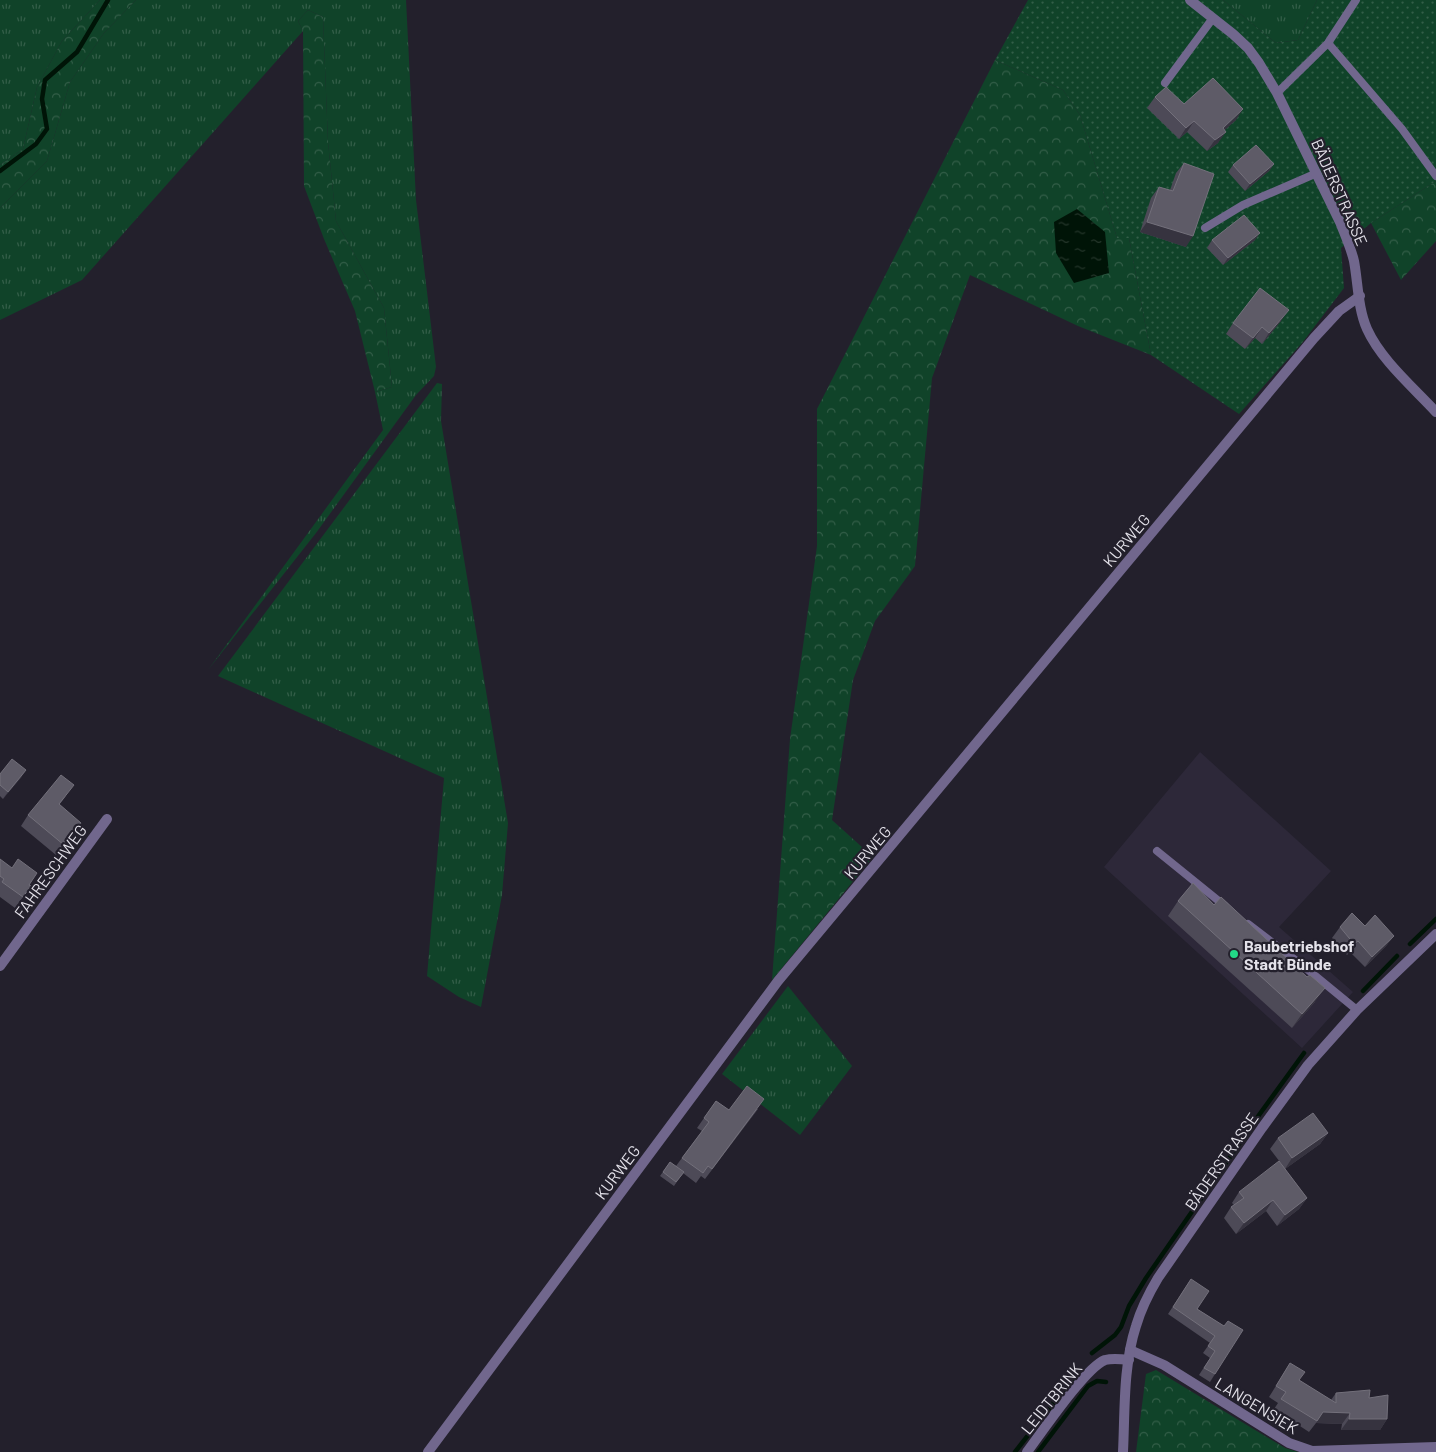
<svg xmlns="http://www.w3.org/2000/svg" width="1436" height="1452" font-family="Barlow,sans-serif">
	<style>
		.built { fill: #2d2839 }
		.grass { fill: url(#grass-tufts) }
		.forest { fill: url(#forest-crowns) }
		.park { fill: url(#park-dots) }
		.water { fill: url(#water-ripples) }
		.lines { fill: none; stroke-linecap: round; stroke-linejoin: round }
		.stream { stroke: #001407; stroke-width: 4.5 }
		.service { stroke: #71678d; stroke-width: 8 }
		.minor { stroke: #71678d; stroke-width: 10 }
		.tertiary { stroke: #71678d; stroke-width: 10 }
		.wall { fill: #4d4a57 }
		.shaded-wall { fill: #36333f }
		.building { fill: #5e5b67; stroke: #73707b }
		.poi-dot { fill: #22d887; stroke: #23202c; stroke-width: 2 }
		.labels { text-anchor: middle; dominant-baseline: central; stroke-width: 4.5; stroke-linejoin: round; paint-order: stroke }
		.street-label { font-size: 16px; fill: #e4e2ea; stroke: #23202c }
		.poi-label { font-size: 16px; font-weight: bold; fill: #e4e2ea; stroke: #23202c; text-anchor: start }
	</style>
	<defs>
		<pattern id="grass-tufts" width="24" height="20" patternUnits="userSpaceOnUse" patternTransform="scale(1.25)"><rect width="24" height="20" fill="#104329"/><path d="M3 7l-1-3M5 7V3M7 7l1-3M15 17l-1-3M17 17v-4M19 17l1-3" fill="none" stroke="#335e48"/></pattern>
		<pattern id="forest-crowns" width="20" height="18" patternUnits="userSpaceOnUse" patternTransform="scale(1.25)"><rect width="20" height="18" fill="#104329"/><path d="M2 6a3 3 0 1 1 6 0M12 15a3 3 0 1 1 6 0" fill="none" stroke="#335e48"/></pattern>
		<pattern id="park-dots" width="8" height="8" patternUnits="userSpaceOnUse" patternTransform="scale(1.25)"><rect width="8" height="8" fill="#104329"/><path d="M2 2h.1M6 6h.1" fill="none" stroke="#335e48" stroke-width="1.8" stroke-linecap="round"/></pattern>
		<pattern id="water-ripples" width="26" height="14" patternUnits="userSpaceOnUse" patternTransform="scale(1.25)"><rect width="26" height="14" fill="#001407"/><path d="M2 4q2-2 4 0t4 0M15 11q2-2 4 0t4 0" fill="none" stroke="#25362b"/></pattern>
	</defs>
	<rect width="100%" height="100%" fill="#23202c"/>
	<!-- built -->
	<path class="built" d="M1200 752 1331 871 1279 927 1353 992 1302 1048 1104 867Z"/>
	<!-- grass -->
	<path class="grass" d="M0 0H100L62 41 37 87 23 149 0 165Z
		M136 0H406L416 200 436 367 434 376 416 395 316 533 208 670 383 430 375 392 392 387 384 308 336 221 328 142 323 17 308 10 298 21 303 31 82 280 0 320V208L47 161 70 82 104 33Z
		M1223 0H1317L1298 40 1276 43Z
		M437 383 442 384 441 421 508 823 502 895 481 1007 459 997 427 976 444 778 218 676Z
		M788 986 852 1066 800 1135 722 1074Z"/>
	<!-- forest -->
	<path class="forest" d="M100 0H136L104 33 70 82 47 161 0 208V165L23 149 37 87 62 41Z
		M308 10 323 17 328 142 336 221 384 308 392 387 375 392 355 311 324 239 304 186 303 31 298 21Z
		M995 60 1063 90 1080 115 1117 238H1129L1151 355 1078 326 970 275 932 378 915 566 875 621 853 680 832 820 873 857 772 980 790 739 817 546V409Z
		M1436 181V241L1401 280 1371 223Z
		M1156 1370 1285 1448 1298 1452H1136L1146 1374Z"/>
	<!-- park -->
	<path class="park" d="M1028 0H1223L1276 43 1298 40 1317 0H1436V181L1371 223 1341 248 1344 288 1302 343 1239 414 1151 355 1129 238H1117L1080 115 1063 90 995 60Z"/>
	<!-- water -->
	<path class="water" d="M1077 209 1105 232 1109 273 1074 283 1056 253 1054 222Z"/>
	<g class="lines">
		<!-- stream -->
		<path class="stream" d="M0 171 36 144 47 129 42 99 45 80 77 52 108 0
			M1410 944 1436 919
			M1363 991 1397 956
			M1092 1353 1115 1335 1121 1327 1129 1306 1146 1278 1259 1115 1304 1053
			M1015 1452 1079 1370
			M1038 1452 1088 1386 1097 1381 1106 1382"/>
		<!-- service -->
		<path class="service" d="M1328 43 1402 129 1436 176
			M1165 83 1213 18
			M1277 93 1328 43 1356 0
			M1205 228 1243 205 1317 173
			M1157 851 1225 906
			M1248 924 1307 969 1357 1010"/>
		<!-- minor -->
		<path class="minor" d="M0 966 107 819
			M1130 1350 1164 1365 1289 1443 1312 1451 1436 1447
			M428 1452 778 981 1314 338 1339 311 1360 296
			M1027 1452C1042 1432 1085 1368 1105 1360 1113 1358 1121 1359 1129 1360"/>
		<!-- tertiary -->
		<path class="tertiary" d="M1190 0 1233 34 1248 48 1259 63 1277 93 1340 222C1345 235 1351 248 1354 261 1358 283 1358 309 1367 329 1381 360 1413 387 1436 412
			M1123 1452C1125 1411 1123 1366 1136 1326 1141 1309 1149 1293 1158 1278L1262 1128 1308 1065 1357 1010 1436 934"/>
	</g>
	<!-- wall -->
	<path class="wall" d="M1155 97 1184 104 1236 120 1224 130 1218 143 1207 151 1187 132 1179 139 1147 108Z
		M1184 163 1186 247 1140 232 1151 198 1159 187 1170 190 1176 173Z
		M1274 164 1269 171 1245 191 1228 172 1233 165Z
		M1212 240H1255L1223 265 1207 248Z
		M1281 321 1262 344 1255 338 1245 349 1226 334 1233 323Z
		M26 770 3 799 0 796V774Z
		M66 796 59 805 81 823 56 855 21 826 28 815Z
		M0 859 31 886 15 908 0 897Z
		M1178 901 1214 905 1307 977 1315 1002 1292 1028 1168 916Z
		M1365 926 1394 936 1386 946 1365 967 1350 952 1347 955 1332 938 1340 927Z
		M716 1101 729 1110 758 1109 705 1179 701 1176 696 1183 683 1173 674 1186 660 1176 670 1162 676 1166 702 1131 697 1128Z
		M1328 1133 1320 1144 1285 1169 1307 1198 1299 1209 1277 1226 1266 1211 1236 1234 1224 1218 1231 1207 1234 1205 1232 1203 1239 1192 1283 1166 1270 1149 1278 1138Z
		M1191 1279 1197 1309 1224 1326 1215 1374 1210 1382 1199 1375 1210 1358 1203 1353 1210 1343 1168 1314Z
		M1290 1363 1300 1381 1331 1400 1336 1393 1369 1398 1387 1419 1380 1430H1341L1342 1424 1316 1423 1309 1432 1274 1409 1278 1403 1269 1397Z"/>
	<!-- shaded-wall -->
	<path class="shaded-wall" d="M1243 109 1236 120 1215 139 1223 128Z
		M1194 121 1187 132 1179 139 1186 128Z
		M1226 132 1218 143 1207 151 1215 140Z
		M1274 164 1269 171 1245 191 1250 184Z
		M1147 222 1193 236 1186 247 1140 232Z
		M1260 233 1255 240 1223 265 1228 258Z
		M1289 310 1281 321 1262 344 1269 333Z
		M1262 327 1255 338 1245 349 1253 338Z
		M26 770 21 778 3 799 8 792Z
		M81 823 74 834 56 855 64 845Z
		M1394 936 1386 946 1365 967 1372 957Z
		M1358 941 1350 952 1347 955 1354 944Z
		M1325 988 1315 1002 1292 1028 1302 1014Z
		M1328 1133 1320 1144 1285 1169 1292 1158Z
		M1307 1198 1299 1209 1277 1226 1285 1215Z
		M1273 1200 1266 1211 1236 1234 1244 1223Z
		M1323 1412 1350 1413 1342 1424 1316 1423Z
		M1349 1419H1387L1380 1430H1341Z"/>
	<!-- building -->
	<path class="building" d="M1213 78 1243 109 1223 128 1226 132 1215 140 1194 121 1186 128 1155 97 1166 87 1184 104Z
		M1256 145 1274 164 1250 184 1233 165Z
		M1184 163 1214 174 1193 236 1147 222 1159 187 1173 191Z
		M1244 215 1260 233 1228 258 1212 240Z
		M1260 288 1289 310 1269 333 1262 327 1253 338 1233 323Z
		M12 759 26 770 8 792 0 785V774Z
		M61 775 74 785 59 804 81 823 64 845 28 815Z
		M0 859 12 868 18 859 37 873 29 885 31 886 23 897 2 882 4 879 0 876Z
		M1193 883 1214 905 1221 897 1307 977 1310 975 1325 988 1302 1014 1178 901Z
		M1352 913 1365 926 1375 915 1394 936 1372 957 1358 941 1354 944 1340 927Z
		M747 1086 764 1099 712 1169 708 1166 703 1173 682 1158 709 1122 704 1118 716 1101 729 1110Z
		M1313 1113 1328 1133 1292 1158 1278 1138Z
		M1279 1161 1307 1198 1285 1215 1273 1200 1244 1223 1231 1207 1244 1198 1239 1192Z
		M670 1162 684 1172 676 1182 663 1172Z
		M1191 1279 1209 1291 1197 1309 1224 1326 1228 1321 1243 1330 1215 1374 1204 1368 1215 1351 1208 1346 1215 1336 1173 1307Z
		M1290 1363 1305 1372 1299 1380 1336 1403V1393L1370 1390 1369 1398 1388 1395 1387 1419H1349L1350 1413 1323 1412 1317 1421 1281 1399 1286 1392 1276 1386Z"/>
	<!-- markers -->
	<circle class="poi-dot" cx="1234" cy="954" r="5"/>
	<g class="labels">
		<!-- street labels -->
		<g class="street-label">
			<text transform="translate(1340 192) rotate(66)">BÄDERSTRASSE</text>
			<text transform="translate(1126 540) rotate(-50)">KURWEG</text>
			<text transform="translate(867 852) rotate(-50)">KURWEG</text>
			<text transform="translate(50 871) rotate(-54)">FAHRESCHWEG</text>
			<text transform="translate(1221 1161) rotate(-55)">BÄDERSTRASSE</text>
			<text transform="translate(617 1172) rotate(-53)">KURWEG</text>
			<text transform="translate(1051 1398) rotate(-51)">LEIDTBRINK</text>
			<text transform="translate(1257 1405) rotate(31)">LANGENSIEK</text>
		</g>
		<!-- poi labels -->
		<g class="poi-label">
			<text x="1244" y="945">Baubetriebshof<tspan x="1244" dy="18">Stadt Bünde</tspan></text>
		</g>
	</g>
</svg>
